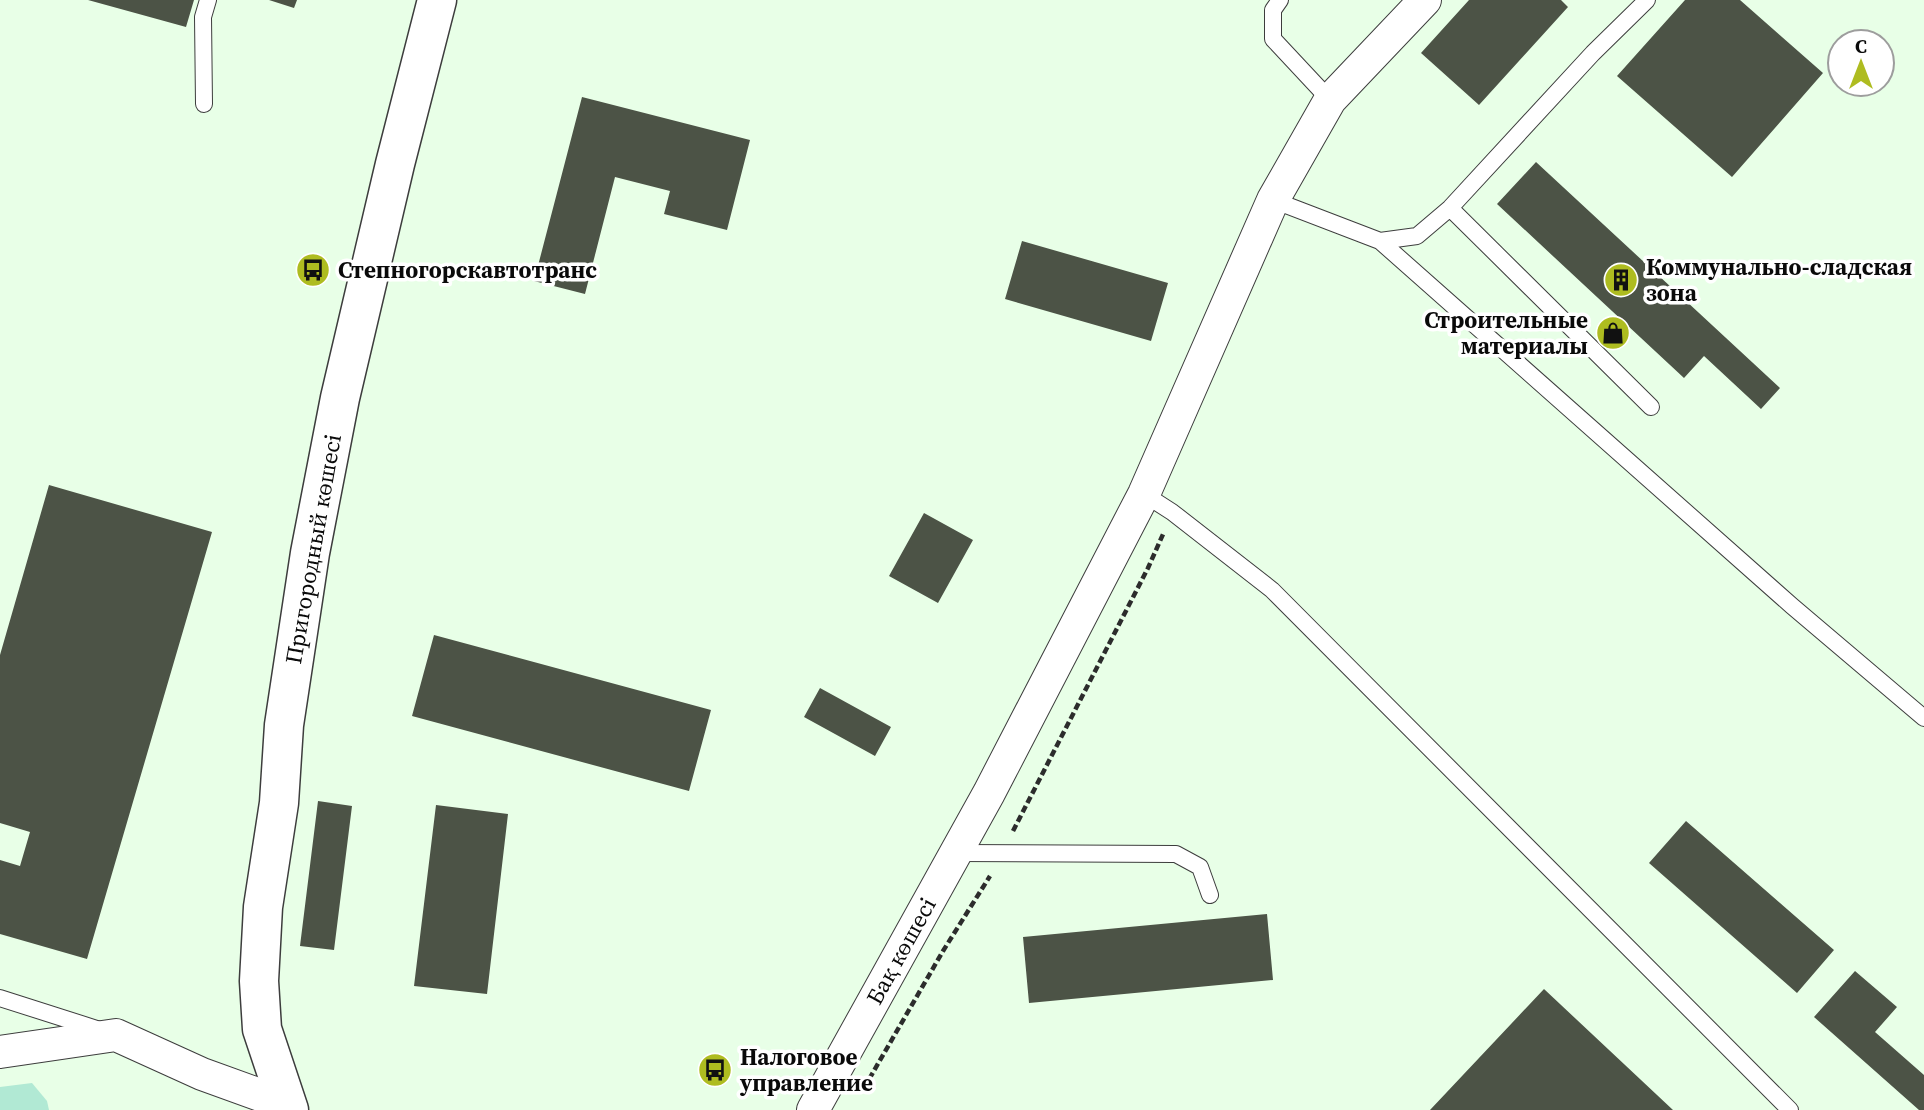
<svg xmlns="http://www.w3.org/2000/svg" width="1924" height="1110" font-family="'Source Serif 4',serif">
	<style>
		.green { fill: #b1e9d4 }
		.building { fill: #4c5346 }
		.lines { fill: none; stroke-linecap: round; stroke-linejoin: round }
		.service-casing { stroke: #3d3d3d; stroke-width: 18 }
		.minor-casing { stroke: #3d3d3d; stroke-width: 34 }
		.tertiary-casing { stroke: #3d3d3d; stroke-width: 41 }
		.path { stroke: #2c2c2c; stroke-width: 4.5; stroke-dasharray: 7 3.5; stroke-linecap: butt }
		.service { stroke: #fff; stroke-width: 16 }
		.minor { stroke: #fff; stroke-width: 32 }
		.tertiary { stroke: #fff; stroke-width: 38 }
		.labels { text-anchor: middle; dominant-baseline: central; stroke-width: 7; stroke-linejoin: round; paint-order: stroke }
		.poi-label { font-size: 23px; font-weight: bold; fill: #0a0a0a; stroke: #fff; text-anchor: start }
		.street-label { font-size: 23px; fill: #0a0a0a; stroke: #fff }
	</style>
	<rect width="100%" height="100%" fill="#e8ffe7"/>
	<!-- green -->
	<path class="green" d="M32 1083 47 1101 49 1110H0V1087Z"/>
	<!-- building -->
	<path class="building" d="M88 0H194L186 27Z
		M269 0H297L294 8Z
		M1469 0H1561L1568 7 1479 105 1421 53Z
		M1685 0H1740L1823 73 1732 177 1617 76Z
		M582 97 750 140 727 230 664 214 670 191 615 177 585 294 534 281Z
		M1536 162 1780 388 1761 409 1704 356 1684 378 1497 204Z
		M1022 241 1168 283 1151 341 1005 299Z
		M49 485 212 532 87 959 0 934V860L20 866 30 832 0 823V655Z
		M924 513 973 540 938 603 889 576Z
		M434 635 711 710 689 791 412 716Z
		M820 688 891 727 875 756 804 717Z
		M318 801 352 806 334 950 300 946Z
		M436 805 508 814 487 994 414 986Z
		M1686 821 1834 950 1797 993 1649 863Z
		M1267 914 1273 980 1029 1003 1023 937Z
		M1855 971 1897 1007 1875 1032 1924 1075V1110H1919L1814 1017Z
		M1544 989 1673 1110H1430Z"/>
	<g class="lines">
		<!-- service casing -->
		<g class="service-casing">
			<path id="service" d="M1280 0 1273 10V39L1330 100
				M204 104 203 17 208 0
				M1273 200 1380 241 1792 606 1924 718
				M1450 208 1651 407
				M1380 241 1417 236 1450 208 1593 53 1647 0
				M1144 494 1172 512 1272 590 1790 1110
				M956 853 1176 854 1200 867 1210 895
				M0 998 100 1030"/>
		</g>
		<!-- minor casing -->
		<g class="minor-casing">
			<path id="minor" d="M0 1052 116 1035 202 1074 285 1104
				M813 1110 989 793 1144 494 1273 200 1330 100 1425 0"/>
		</g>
		<!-- tertiary casing -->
		<g class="tertiary-casing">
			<path id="tertiary" d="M289 1110 262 1029 259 981 263 907 279 803 284 725 310 553 340 398 395 164 437 0"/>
		</g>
		<!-- path -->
		<path class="path" d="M1013 831 1148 568 1164 532
			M864 1088 943 951 990 876"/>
		<!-- service -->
		<use href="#service" class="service"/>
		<!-- minor -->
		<use href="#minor" class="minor"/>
		<!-- tertiary -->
		<use href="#tertiary" class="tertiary"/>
	</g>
	<!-- icons -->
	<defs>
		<g id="bus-disc" transform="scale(1.75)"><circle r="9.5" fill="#aebc20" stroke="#fff"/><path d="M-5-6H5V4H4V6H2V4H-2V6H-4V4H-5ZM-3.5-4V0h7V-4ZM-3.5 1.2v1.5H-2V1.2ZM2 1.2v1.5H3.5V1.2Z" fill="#111"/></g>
		<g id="building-disc" transform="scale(1.75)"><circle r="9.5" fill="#aebc20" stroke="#fff"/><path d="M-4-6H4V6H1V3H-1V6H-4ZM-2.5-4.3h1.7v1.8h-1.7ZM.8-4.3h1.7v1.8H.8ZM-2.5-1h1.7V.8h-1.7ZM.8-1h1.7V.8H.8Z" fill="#111"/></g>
		<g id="shop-disc" transform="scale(1.75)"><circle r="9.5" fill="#aebc20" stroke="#fff"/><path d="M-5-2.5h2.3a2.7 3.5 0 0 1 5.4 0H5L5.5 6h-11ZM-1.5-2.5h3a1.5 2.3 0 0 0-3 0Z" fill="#111"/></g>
	</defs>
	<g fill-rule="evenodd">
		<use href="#bus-disc" x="313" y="270"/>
		<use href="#building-disc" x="1621" y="280"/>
		<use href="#shop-disc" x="1613" y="333"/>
		<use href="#bus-disc" x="715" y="1070"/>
	</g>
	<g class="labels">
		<!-- poi labels -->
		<g class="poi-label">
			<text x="1646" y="267">Коммунально-сладская<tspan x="1646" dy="26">зона</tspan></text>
			<text x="338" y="270">Степногорскавтотранс</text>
			<text x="1588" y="320" text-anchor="end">Строительные<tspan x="1588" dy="26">материалы</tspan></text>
			<text x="740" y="1057">Налоговое<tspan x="740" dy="26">управление</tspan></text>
		</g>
		<!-- street labels -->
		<g class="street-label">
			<text transform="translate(313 549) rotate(-80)">Пригородный көшесі</text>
			<text transform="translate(901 951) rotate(-61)">Бақ көшесі</text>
		</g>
	</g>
	<!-- north arrow -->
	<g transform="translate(1861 63)"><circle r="33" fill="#ffffff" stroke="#9d9d9d" stroke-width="2"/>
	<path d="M0-5L12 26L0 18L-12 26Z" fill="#aebc20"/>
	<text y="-10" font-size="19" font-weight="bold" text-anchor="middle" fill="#0a0a0a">С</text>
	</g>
</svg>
